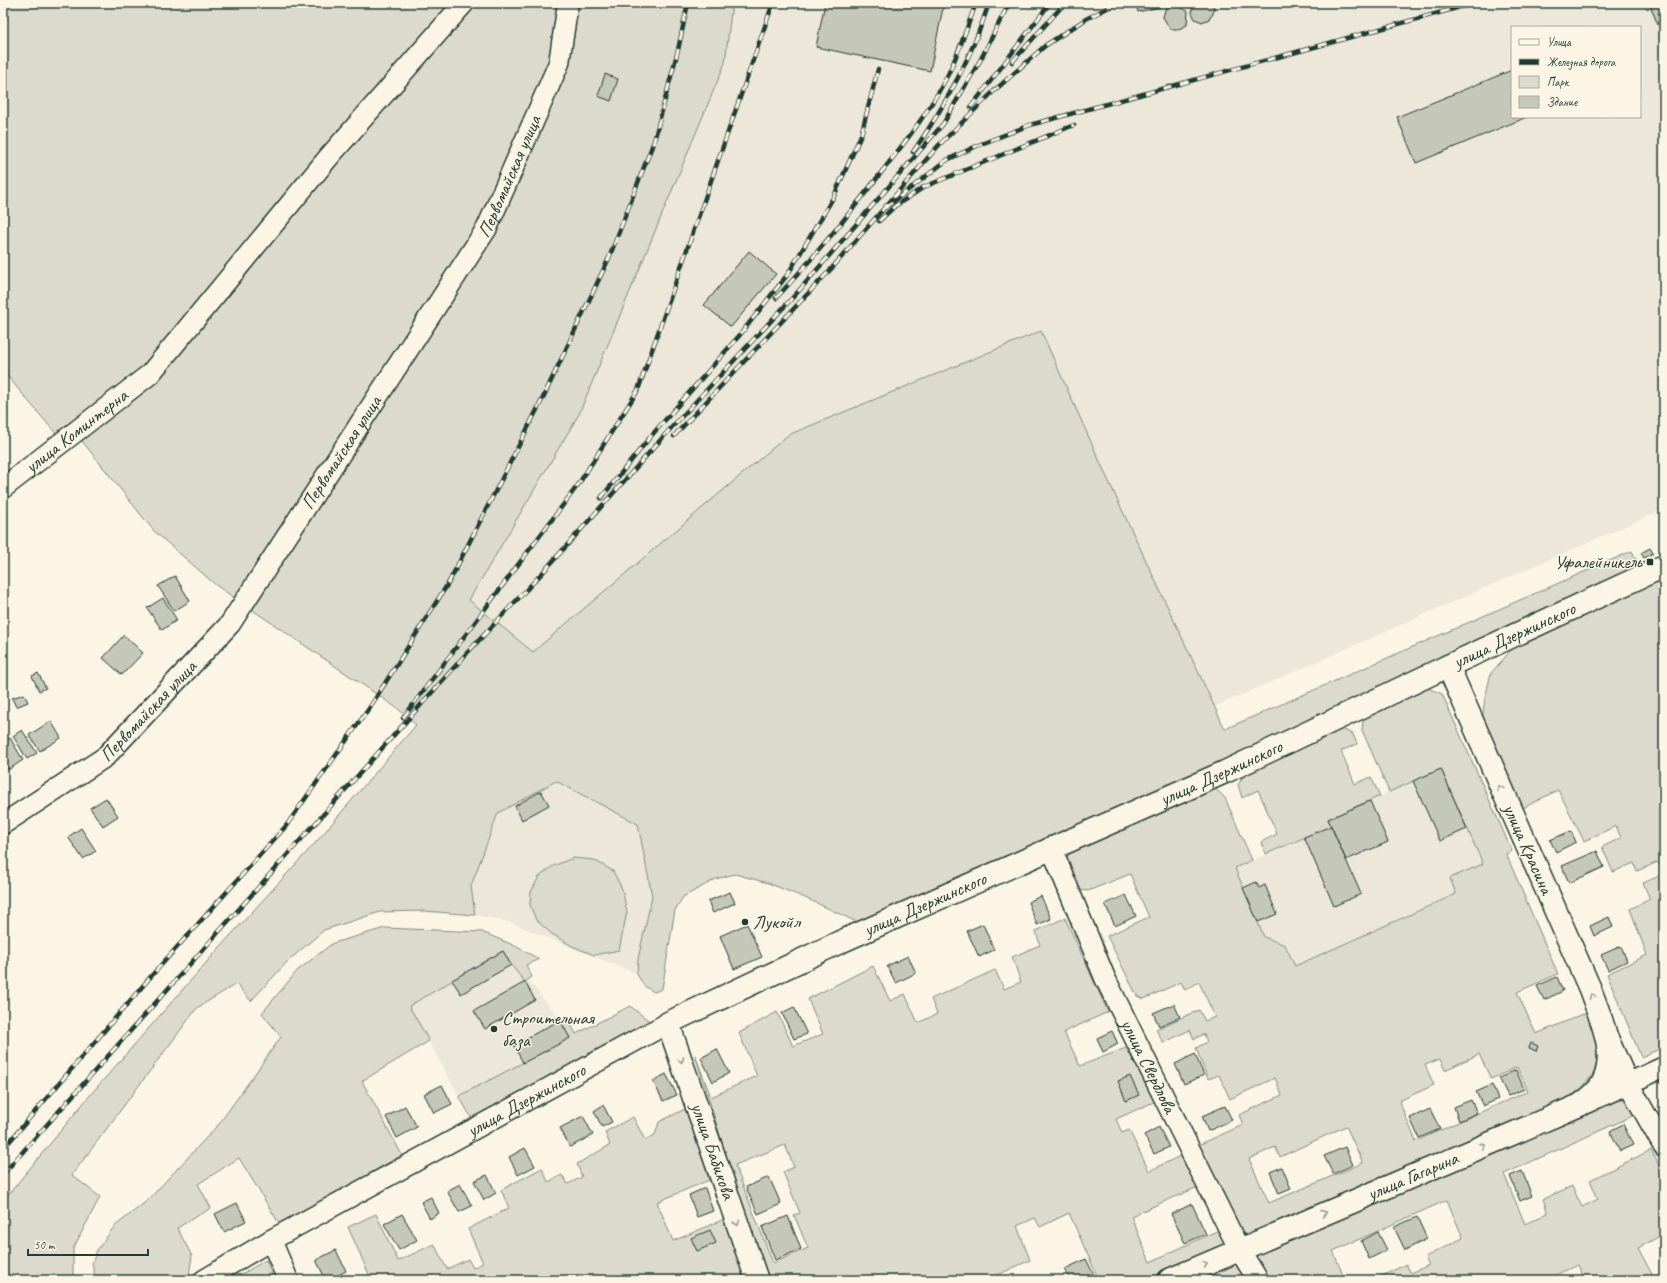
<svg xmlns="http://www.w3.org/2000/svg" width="1667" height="1283" font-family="Caveat,sans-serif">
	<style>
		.built { fill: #ece7d8; fill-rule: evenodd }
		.green { fill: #dcdacc; stroke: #7e8c80; fill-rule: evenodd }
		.building { fill: #c5c7b9; stroke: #1f3d34 }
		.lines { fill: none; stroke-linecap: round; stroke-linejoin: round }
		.minor-casing { stroke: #1f3d34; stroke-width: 23 }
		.major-casing { stroke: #1f3d34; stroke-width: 25 }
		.minor { stroke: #fcf5e5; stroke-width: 20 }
		.major { stroke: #fcf5e5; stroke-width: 22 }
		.rail-casing { stroke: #1f3d34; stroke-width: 4.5 }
		.rail { stroke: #fcf5e5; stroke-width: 3; stroke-dasharray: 9; stroke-linecap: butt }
		.oneway { stroke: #8e998c }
		.poi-dot { fill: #1f3d34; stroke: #fcf5e5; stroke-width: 1.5 }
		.labels { text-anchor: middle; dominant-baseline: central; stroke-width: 3; stroke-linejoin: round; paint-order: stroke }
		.street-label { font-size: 19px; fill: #1f3d34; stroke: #fcf5e5 }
		.poi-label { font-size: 19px; fill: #1f3d34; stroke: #fcf5e5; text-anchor: start }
	</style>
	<rect width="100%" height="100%" fill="#fcf5e5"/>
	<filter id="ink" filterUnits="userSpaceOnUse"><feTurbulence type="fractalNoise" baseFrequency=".025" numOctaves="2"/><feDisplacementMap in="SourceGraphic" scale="8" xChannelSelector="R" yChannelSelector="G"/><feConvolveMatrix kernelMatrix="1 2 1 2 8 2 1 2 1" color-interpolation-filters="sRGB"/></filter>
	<g filter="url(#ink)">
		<!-- built -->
		<path class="built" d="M732 3H1664V509L1214 707 1109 482 1041 332 788 435 533 652 469 600 579 414 725 63ZM1512 27H1640V117H1512Z
			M1441 769 1483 864 1450 878 1457 893 1295 966 1285 945 1264 937 1235 868 1331 826 1328 819Z
			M556 781 638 824 652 896 638 959 637 974 509 922 475 915 471 886 498 813Z
			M503 951 511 965 525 982 528 980 555 1013 570 1038 459 1096 409 1006Z"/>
		<!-- green -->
		<path class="green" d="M3 3H732L725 63 579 414 469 600 533 652 788 435 1041 331 1109 482 1225 729 1632 551 1640 568 1221 764 859 923 810 900 768 883 735 874 716 879 683 897 675 910 662 989 654 992 644 986 637 974 638 959 652 896 638 824 556 781 498 813 471 886 475 915 424 911 380 912 324 930 288 961 251 1001 236 984 197 1008 72 1175 100 1197 73 1249V1280H3V1201L91 1094 220 947 317 841 416 725 397 708 217 586 154 531 70 426 58 436 3 371Z
			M1664 578V1047L1641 1057 1607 974 1647 955 1630 909 1650 899 1643 883 1664 874 1658 862 1637 871 1634 863 1613 872 1602 847 1621 838 1616 826 1584 841 1558 790 1521 809 1482 722 1485 698 1491 673 1513 648Z
			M1425 687 1442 694 1512 851 1506 854 1558 974 1517 992 1536 1034 1588 1012 1598 1036V1056L1594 1073 1582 1088 1565 1101 1242 1238 1196 1146 1243 1125 1239 1115 1282 1095 1275 1078 1230 1099 1219 1075 1208 1079 1196 1048 1207 1042 1204 1034 1194 1039 1190 1030 1163 1043 1156 1029 1199 1010 1205 1021 1215 1017 1199 982 1185 990 1181 982 1144 999 1137 996 1107 936 1149 917 1130 874 1088 891 1078 890 1066 860 1072 848 1213 786 1225 798 1252 860 1235 868 1264 937 1285 945 1295 966 1456 894 1450 878 1483 864 1441 769 1389 792 1362 730 1364 714ZM1479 1054 1491 1079 1517 1067 1528 1091 1416 1141 1399 1101 1434 1085 1425 1065 1440 1059 1445 1070ZM1346 1126 1363 1163 1269 1203 1249 1159 1275 1147 1280 1157Z
			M1335 726 1353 734 1357 744 1341 751 1355 784 1371 777 1380 796 1328 819 1331 826 1266 854 1261 842 1277 834 1258 790 1242 798 1238 785 1249 766Z
			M573 858 594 860 613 871 622 889 627 912 619 950 594 955 572 946 552 934 536 920 530 905 531 892 539 877 553 866Z
			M1065 918 1108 1012 1064 1032 1080 1066 1126 1048 1156 1101 1116 1119 1122 1133 1129 1130 1149 1171 1182 1155 1198 1187 1131 1216 1150 1262 1219 1230 1227 1244 1145 1280H1099L1069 1213 1040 1227 1035 1218 1017 1226 1030 1260 989 1279V1280H959L956 1275 945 1280H765L695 1055 711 1097 757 1076 739 1033 777 1012 793 1046 823 1034 808 999 873 966 890 1001 905 994 918 1023 937 1014 931 999 995 970 1004 989 1021 982 1012 957 1040 945 1036 931ZM785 1145 794 1167 783 1172 800 1213 794 1215 808 1248 773 1263 735 1165Z
			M385 928 482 932 513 945 539 959 526 965 532 977 525 982 511 965 503 951 409 1006 429 1041 362 1081 402 1155 280 1225 239 1158 198 1184 211 1208 177 1228 192 1256 189 1275 181 1280H96L92 1263 97 1250 114 1227 148 1200 219 1124 281 1037 262 1013 298 970 333 943Z
			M630 1006 652 1023 472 1119 459 1096 570 1038 560 1020 567 1017 576 1034Z
			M1620 1095 1633 1100 1639 1113 1504 1174 1525 1224 1548 1213 1543 1199 1572 1186 1582 1207 1598 1199 1590 1180 1651 1150 1664 1175V1234L1638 1248 1655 1280H1585L1578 1265 1555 1275 1558 1280H1374L1406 1264 1411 1273 1429 1265 1425 1257 1463 1238 1447 1200 1333 1251 1345 1280 1266 1279 1251 1253Z
			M687 1108 709 1180 657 1202 673 1241 727 1218 744 1280H370L371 1279 348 1227 376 1214 398 1261 434 1244 447 1269 468 1259 473 1268 483 1263 468 1229 509 1208 501 1190 542 1168 548 1182 562 1175 568 1184 582 1177 577 1164 610 1145 605 1132 633 1117 645 1140 655 1135 659 1122Z
			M266 1260 274 1280H232Z
			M1236 1260 1246 1277 1239 1280H1190Z"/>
		<!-- building -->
		<path class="building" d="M825 3H944L930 71 816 47Z
			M1136 3H1177L1138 12Z
			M1192 3H1213L1214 8 1213 14 1209 19 1202 22 1195 19 1192 13Z
			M1649 3H1664V23L1658 25Z
			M1177 6 1188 11 1187 25 1179 29H1170L1163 17 1166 7Z
			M1512 70V117H1527L1416 163 1397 117Z
			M605 74 618 79 611 101 598 96Z
			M749 251 776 274 731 327 704 305Z
			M1650 548 1653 553 1644 558 1641 553Z
			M175 576 190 601 174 611 158 586Z
			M163 598 177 620 162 630 147 608Z
			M124 635 143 653 122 675 103 658Z
			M38 673 46 688 39 691 32 676Z
			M24 694 28 702 16 707 12 698Z
			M51 721 61 738 40 751 29 735Z
			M22 730 37 753 27 759 13 736Z
			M10 738 23 760 8 770 3 761V742Z
			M1441 769 1467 829 1440 841 1413 781Z
			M541 791 549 805 522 820 515 806Z
			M106 798 118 816 103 826 90 808Z
			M1370 801 1388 842 1346 860 1328 819Z
			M1331 826 1361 894 1334 906 1304 837Z
			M81 828 96 851 83 859 68 837Z
			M1571 831 1576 842 1556 852 1550 840Z
			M1597 851 1604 867 1569 883 1562 866Z
			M1256 882 1259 888 1265 885 1277 914 1258 922 1243 888Z
			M730 892 735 903 713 913 708 901Z
			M1126 895 1136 916 1115 926 1105 904Z
			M1041 896 1051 919 1037 925 1028 902Z
			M1609 917 1613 927 1594 936 1590 926Z
			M747 924 762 957 734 969 720 936Z
			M983 924 994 950 979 957 967 931Z
			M1621 946 1627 961 1608 970 1601 955Z
			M503 951 511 965 461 994 452 980Z
			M908 956 916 973 896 983 887 966Z
			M1557 977 1563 991 1544 1000 1537 986Z
			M525 982 535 1000 485 1029 474 1011Z
			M1174 1004 1180 1017 1159 1026 1153 1013Z
			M794 1007 807 1034 794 1039 782 1013Z
			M560 1020 570 1038 523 1063 514 1045Z
			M1112 1031 1118 1044 1103 1052 1097 1038Z
			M1531 1043 1538 1046 1536 1051 1529 1048Z
			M717 1049 729 1073 713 1082 701 1058Z
			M1195 1054 1204 1075 1184 1084 1175 1064Z
			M1516 1070 1524 1089 1508 1096 1499 1078Z
			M666 1074 677 1095 663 1101 653 1081Z
			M1130 1076 1139 1095 1126 1101 1118 1081Z
			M442 1085 452 1104 434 1113 424 1094Z
			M1492 1085 1498 1099 1483 1106 1476 1092Z
			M1471 1100 1477 1113 1459 1121 1454 1107Z
			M603 1105 612 1122 602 1127 594 1111Z
			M405 1106 417 1127 397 1138 386 1117Z
			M1225 1106 1232 1120 1208 1131 1202 1116Z
			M1430 1109 1440 1129 1419 1138 1410 1118Z
			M583 1116 593 1135 570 1147 560 1128Z
			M1623 1124 1633 1145 1620 1151 1610 1131Z
			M1159 1127 1169 1147 1154 1154 1144 1135Z
			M1345 1147 1353 1165 1333 1174 1324 1156Z
			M525 1148 535 1166 518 1175 509 1157Z
			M1282 1167 1291 1189 1279 1194 1270 1172Z
			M1522 1171 1532 1196 1520 1201 1510 1176Z
			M487 1175 496 1193 484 1200 474 1181Z
			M769 1177 781 1204 758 1214 746 1187Z
			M460 1184 472 1206 459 1212 447 1191Z
			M705 1188 713 1211 697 1217 689 1195Z
			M431 1197 439 1213 430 1219 421 1202Z
			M237 1203 246 1221 224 1232 215 1214Z
			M1192 1204 1206 1234 1185 1243 1171 1214Z
			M402 1214 417 1240 399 1250 384 1224Z
			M788 1216 801 1249 775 1260 762 1227Z
			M1417 1217 1427 1239 1405 1250 1394 1227Z
			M710 1230 716 1243 697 1251 691 1238Z
			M1378 1232 1387 1250 1369 1259 1361 1241Z
			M336 1250 346 1271 329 1280H326L316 1260Z
			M1086 1259 1095 1277 1088 1280H1070L1065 1269Z"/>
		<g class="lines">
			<!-- minor casing -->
			<g class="minor-casing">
				<g id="minor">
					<path id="s1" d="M3 488 150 374 328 158 464 3"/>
					<path id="s2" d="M3 824 105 757 230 624 487 228 559 63 568 3"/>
					<path id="s3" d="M1051 847 1105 978 1239 1249 1258 1280"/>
					<path d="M1608 1038 1628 1083 1664 1147"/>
					<path d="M1586 1103 1664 1067"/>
					<path d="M271 1240 288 1280"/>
					<path id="s4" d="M204 1280 271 1240 668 1023"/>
				</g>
			</g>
			<!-- major casing -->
			<g class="major-casing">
				<g id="major">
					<path id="s5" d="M757 1280 668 1023 840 942 1225 772 1448 666 1664 566"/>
					<path id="s6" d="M1169 1280 1580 1105C1588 1099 1597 1093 1602 1084 1619 1054 1600 1018 1590 989L1448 666"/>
				</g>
			</g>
			<!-- minor -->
			<use href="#minor" class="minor"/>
			<!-- major -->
			<use href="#major" class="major"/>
			<!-- rail casing -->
			<g class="rail-casing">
				<path id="rail" d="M1012 62 1065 3
					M971 107 1050 3
					M913 152C945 106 972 57 989 3
					M885 208 947 160 981 144 1030 125 1475 3
					M879 221 895 206 924 187 1074 125
					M776 298C814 258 850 213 884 169 905 142 927 114 943 84 957 59 966 30 976 3
					M674 436 832 268 939 145 994 91 1046 45 1086 19 1117 3
					M601 498 651 436 739 336 788 274 834 196 861 135 878 69
					M403 718 578 485 638 390 773 3
					M3 1149 153 974 286 826 370 707 449 582 542 400 609 258 654 141 678 50 688 3
					M3 1174 467 653 545 570 672 427 796 294 943 124 982 57 1009 3"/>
			</g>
			<!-- rail -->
			<use href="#rail" class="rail"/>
		</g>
		<!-- one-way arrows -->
		<defs><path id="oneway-chevron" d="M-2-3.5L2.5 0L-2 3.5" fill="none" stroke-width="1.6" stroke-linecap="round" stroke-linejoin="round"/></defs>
		<g class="oneway">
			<use href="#oneway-chevron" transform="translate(1500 788) rotate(-114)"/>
			<use href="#oneway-chevron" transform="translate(1592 996) rotate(-110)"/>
			<use href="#oneway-chevron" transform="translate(681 1060) rotate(71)"/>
			<use href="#oneway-chevron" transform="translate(1483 1146) rotate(-23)"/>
			<use href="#oneway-chevron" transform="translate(1324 1213) rotate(-23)"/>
			<use href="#oneway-chevron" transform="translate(737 1223) rotate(71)"/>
			<use href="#oneway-chevron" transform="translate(1205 1264) rotate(-24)"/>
		</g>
	</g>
	<!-- markers -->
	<g class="poi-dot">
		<rect x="1646" y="558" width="8" height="8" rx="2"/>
		<circle cx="745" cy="922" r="4"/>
		<circle cx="494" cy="1029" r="4"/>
	</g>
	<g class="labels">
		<!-- street labels -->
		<g class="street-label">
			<text stroke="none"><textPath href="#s2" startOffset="833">Первомайская улица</textPath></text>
			<text stroke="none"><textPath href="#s1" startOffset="93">улица Коминтерна</textPath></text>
			<text stroke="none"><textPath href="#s2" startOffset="509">Первомайская улица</textPath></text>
			<text stroke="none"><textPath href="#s5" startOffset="1203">улица Дзержинского</textPath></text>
			<text stroke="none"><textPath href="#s2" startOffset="185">Первомайская улица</textPath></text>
			<text stroke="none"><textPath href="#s5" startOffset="879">улица Дзержинского</textPath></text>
			<text transform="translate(1528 849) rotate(66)">улица Красина</text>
			<text stroke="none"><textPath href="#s5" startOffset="555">улица Дзержинского</textPath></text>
			<text stroke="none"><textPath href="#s3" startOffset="240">улица Свердлова</textPath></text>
			<text stroke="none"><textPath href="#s4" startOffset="369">улица Дзержинского</textPath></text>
			<text transform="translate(713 1151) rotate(71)">улица Бабикова</text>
			<text stroke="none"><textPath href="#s6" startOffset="265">улица Гагарина</textPath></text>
		</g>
		<!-- poi labels -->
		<g class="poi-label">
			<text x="1642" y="562" text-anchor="end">Уфалейникель</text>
			<text x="753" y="922">Лукойл</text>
			<text x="502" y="1018">Строительная<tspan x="502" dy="22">база</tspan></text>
		</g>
	</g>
	<!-- margin -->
	<rect width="1667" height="1283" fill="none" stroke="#fcf5e5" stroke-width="16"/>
	<rect x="8" y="8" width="1651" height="1267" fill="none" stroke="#1f3d34" stroke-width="1.5" filter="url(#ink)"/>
	<!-- legend -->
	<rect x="1511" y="26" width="130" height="92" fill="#fcf5e5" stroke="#a4ab9e"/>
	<rect x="1519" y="39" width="20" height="6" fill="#fcf5e5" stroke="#a4ab9e"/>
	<text x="1547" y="46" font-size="12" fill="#1f3d34">Улица</text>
	<rect x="1519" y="59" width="20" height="6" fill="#1f3d34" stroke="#a4ab9e"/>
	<text x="1547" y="66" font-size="12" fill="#1f3d34">Железная дорога</text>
	<rect x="1519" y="76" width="20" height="12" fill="#dcdacc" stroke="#a4ab9e"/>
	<text x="1547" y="86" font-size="12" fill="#1f3d34">Парк</text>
	<rect x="1519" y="96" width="20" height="12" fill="#c5c7b9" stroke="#a4ab9e"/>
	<text x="1547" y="106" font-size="12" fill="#1f3d34">Здание</text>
	<!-- scale -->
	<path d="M28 1249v6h120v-6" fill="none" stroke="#1f3d34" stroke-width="2"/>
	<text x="34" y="1249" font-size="12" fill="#1f3d34" stroke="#fcf5e5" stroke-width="3" paint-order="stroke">50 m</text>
</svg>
